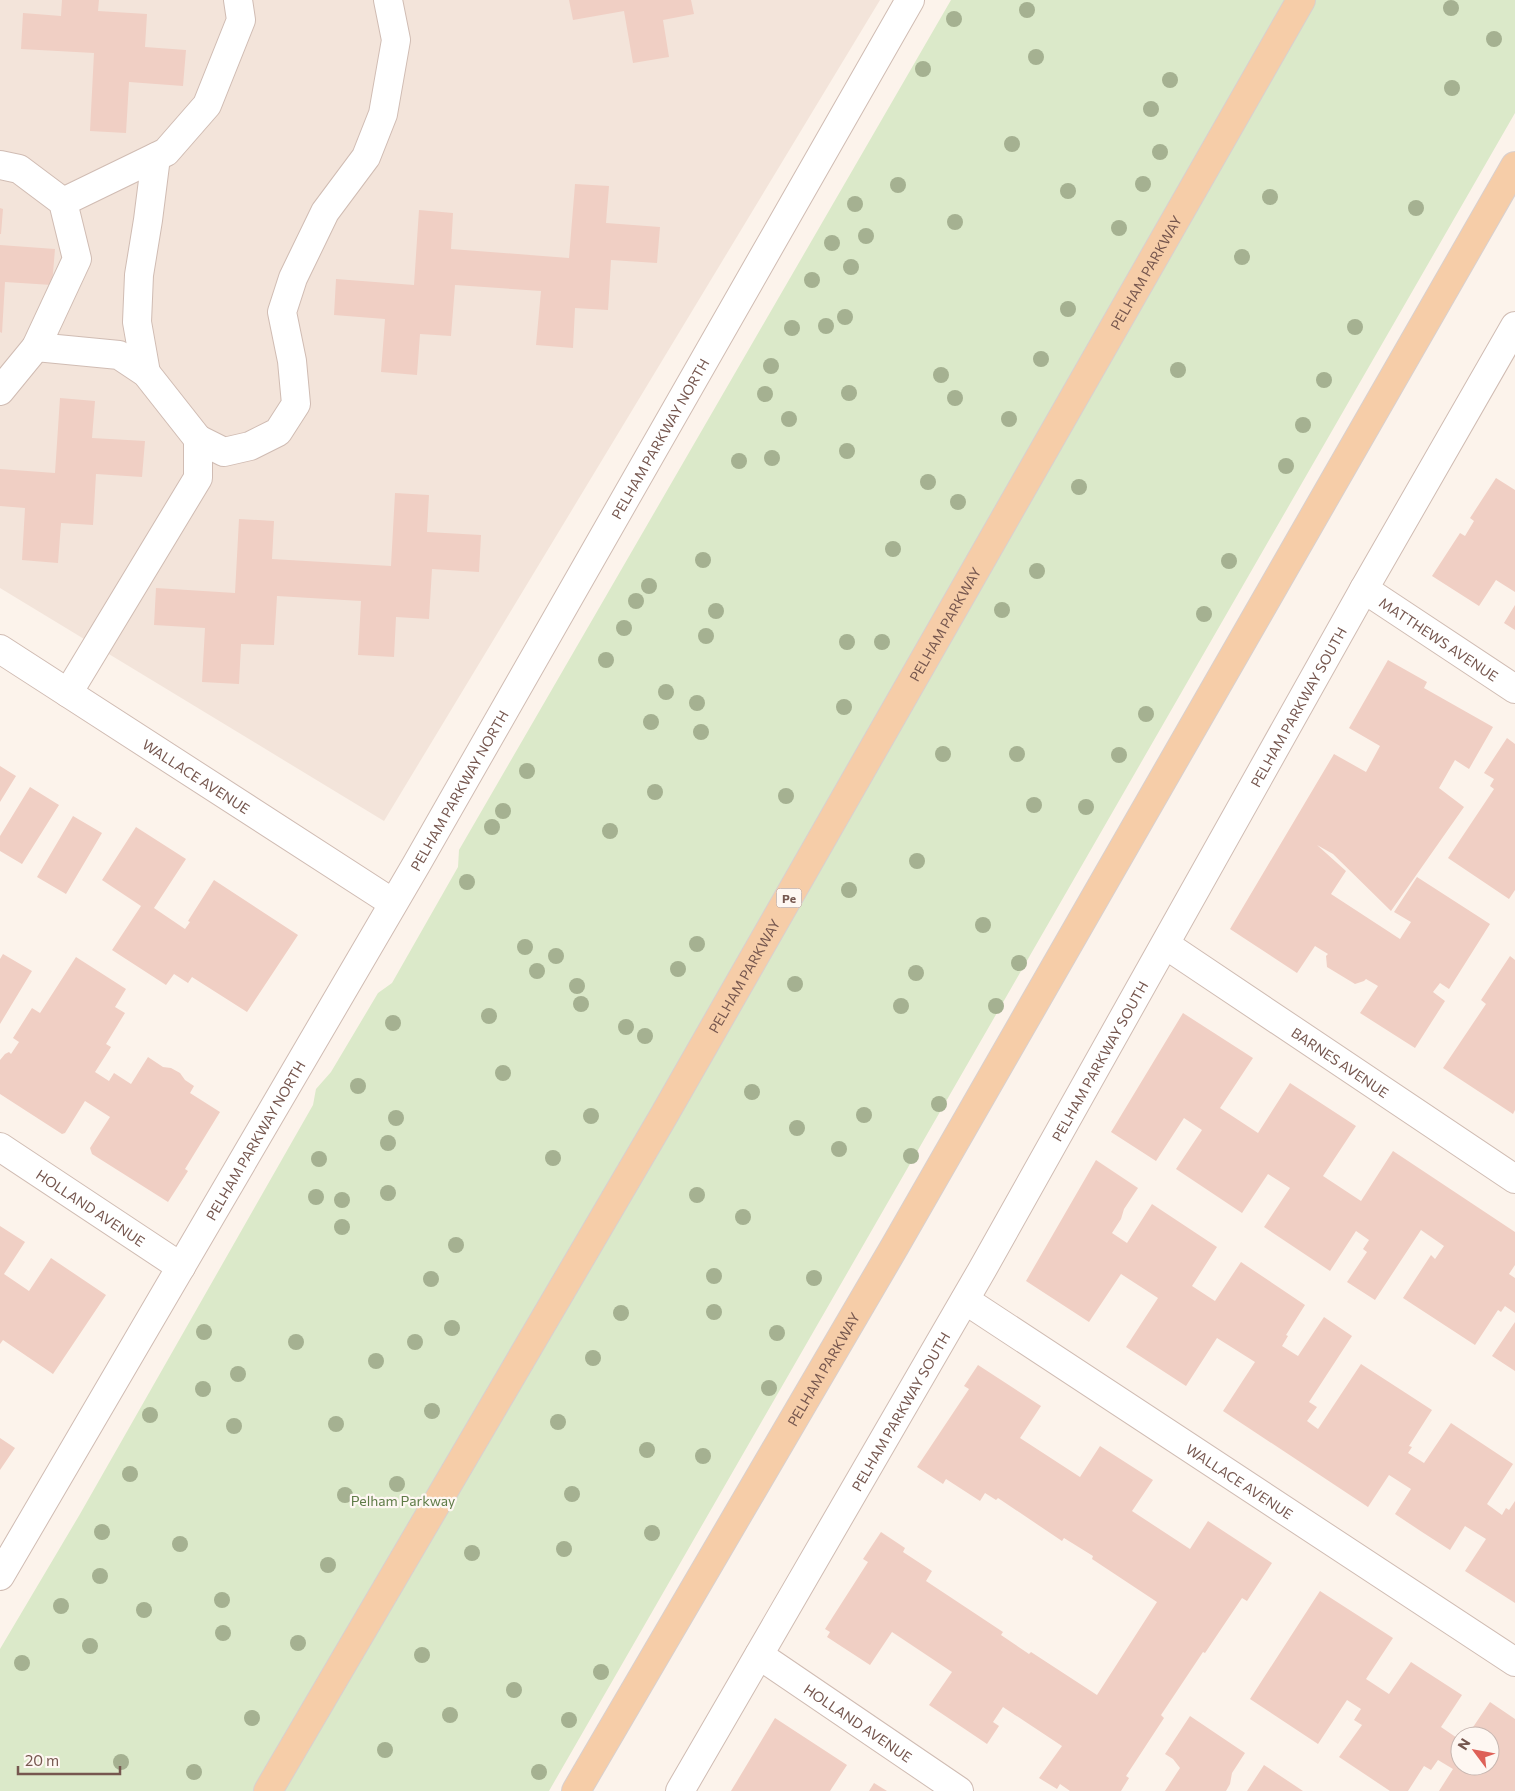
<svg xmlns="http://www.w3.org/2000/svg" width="1515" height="1791" font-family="Commissioner,sans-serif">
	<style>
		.residential { fill: #f3e4da }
		.green { fill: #dbe9c9 }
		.building { fill: #f0cfc4 }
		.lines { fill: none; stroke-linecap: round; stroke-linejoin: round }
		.minor-casing { stroke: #d0bcb3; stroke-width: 30 }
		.major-casing { stroke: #d9d0ce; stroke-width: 30 }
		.minor { stroke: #fff; stroke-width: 28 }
		.major { stroke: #f6cda8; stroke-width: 28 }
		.tree { fill: #a5b191 }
		.labels { text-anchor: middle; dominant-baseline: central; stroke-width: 4.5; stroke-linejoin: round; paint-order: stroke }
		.shield { fill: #fef7f2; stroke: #9f8780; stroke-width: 1 }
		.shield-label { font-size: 12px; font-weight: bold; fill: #76574f }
		.street-label { font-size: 14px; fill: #76574f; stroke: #fef7f2 }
		.park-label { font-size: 14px; fill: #5e7b47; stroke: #fef7f2 }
	</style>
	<rect width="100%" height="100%" fill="#fcf3eb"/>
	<!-- residential -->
	<path class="residential" d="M0 0H880L384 821 0 588Z"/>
	<!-- green -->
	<path class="green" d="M951 0H1515V113L549 1791H0V1649L80 1514 313 1105 316 1089 331 1072 378 993 392 983 458 867 459 850Z"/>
	<!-- building -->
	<path class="building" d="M62 0H99L98 11 147 14 145 47 186 50 183 86 129 82 126 133 90 131 94 53 21 49 23 13 61 16Z
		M569 0H691L694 14 663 20 669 57 633 63 624 11 573 20Z
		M575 184 609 186 606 223 660 227 657 263 611 260 608 310 575 308 573 348 536 345 541 291 455 285 451 336 420 334 417 375 381 372 385 319 334 315 336 279 414 285 419 210 453 213 451 249 569 258Z
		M0 208 3 209 1 234H0Z
		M0 245 55 249 52 285 5 282 2 333 0 332Z
		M60 398 95 401 92 438 145 441 142 477 96 474 93 525 61 523 58 563 22 560 25 508 0 506V469L55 473Z
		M1496 478 1515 490V592L1496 580 1479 606 1432 576 1460 533 1465 536 1474 521 1470 518Z
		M395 493 429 495 427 532 481 535 479 572 432 569 429 619 396 617 394 657 358 655 361 601 277 596 274 645 241 644 239 684 202 682 205 628 154 625 156 588 235 593 239 519 274 521 272 559 391 566Z
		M1515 605V630L1504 623Z
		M1388 660 1427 682 1424 688 1493 727 1469 769 1455 760 1439 788 1464 807 1391 911 1333 854 1317 845 1346 871 1331 894 1400 939 1411 922 1394 912 1417 877 1490 924 1449 989 1440 983 1433 992 1445 1001 1415 1048 1360 1013 1378 986 1366 979 1364 981 1355 984 1327 967 1326 956 1328 954 1315 946 1297 973 1230 929 1334 754 1366 772 1380 746 1349 728Z
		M1507 738 1515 744V890L1509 899 1448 858 1494 789 1490 786 1494 779 1484 773Z
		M0 766 16 776 0 802Z
		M30 787 59 805 22 864 0 851V836Z
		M73 816 102 833 66 894 37 877Z
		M136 827 186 859 154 908 185 929 190 922 188 921 214 880 298 935 247 1012 192 977 188 983 174 974 166 985 112 950 141 906 102 880Z
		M3 954 32 971 0 1024V959Z
		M1510 956 1515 960V1110L1513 1114 1443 1068 1486 1004 1481 1000Z
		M76 957 126 989 115 1007 125 1013 106 1044 111 1047 95 1072 109 1081 114 1073 131 1084 148 1057 163 1067 171 1068 180 1073 185 1080 194 1086 190 1093 220 1112 185 1169 188 1171 168 1202 92 1154 90 1148 110 1117 85 1101 65 1133 62 1134 0 1094V1060L5 1054 9 1052 11 1054 19 1042 13 1038 32 1008 40 1013Z
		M1183 1013 1253 1058 1220 1108 1258 1133 1290 1083 1356 1126 1323 1176 1361 1201 1393 1151 1515 1232V1265L1509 1274 1515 1278V1313L1505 1306 1501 1312 1498 1310 1475 1345 1403 1298 1431 1255 1435 1259 1444 1246 1421 1230 1375 1300 1347 1282 1367 1252 1363 1249 1369 1240 1356 1231 1330 1271 1264 1227 1290 1188 1268 1174 1242 1213 1176 1169 1202 1130 1184 1118 1156 1161 1111 1132Z
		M1096 1160 1138 1188 1124 1209 1121 1219 1112 1233 1127 1243 1152 1204 1217 1247 1192 1286 1215 1301 1241 1262 1305 1305 1286 1335 1288 1336 1282 1346 1298 1356 1324 1317 1352 1336 1309 1402 1317 1407 1307 1421 1318 1429 1361 1364 1432 1410 1409 1446 1412 1447 1408 1453 1424 1463 1451 1423 1513 1464 1487 1504 1502 1515 1506 1508 1509 1510 1515 1501V1603L1465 1571 1486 1539 1465 1526 1450 1550 1422 1532 1395 1514 1411 1489 1389 1475 1368 1507 1223 1411 1255 1362 1217 1338 1186 1386 1126 1347 1158 1298 1121 1274 1089 1322 1026 1281Z
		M0 1226 25 1242 4 1274 29 1291 51 1258 106 1295 53 1374 3 1340 0 1344Z
		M1515 1322V1371L1492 1356Z
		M978 1365 1041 1406 1020 1438 1080 1477 1100 1446 1153 1480 1132 1511 1190 1549 1208 1521 1272 1563 1247 1601 1242 1598 1205 1653 1203 1652 1161 1715 1164 1718 1126 1776 1129 1778 1121 1791H1070L1060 1784 1057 1789 1039 1778 1062 1746 1003 1707 993 1722 999 1726 987 1744 929 1705 952 1672 892 1632 870 1665 827 1637 830 1632 825 1629 868 1562 863 1559 881 1532 905 1548 903 1552 932 1571 926 1581 1003 1632 1001 1635 1029 1654 1031 1652 1097 1695 1157 1602 1092 1559 1093 1556 1064 1538 1062 1541 998 1498 996 1500 985 1493 980 1501 946 1479 943 1484 917 1467 969 1389 964 1386Z
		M0 1438 15 1448 0 1470Z
		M1320 1591 1393 1638 1366 1679 1389 1694 1411 1662 1462 1695 1441 1727 1460 1740V1766H1490V1736H1467L1490 1702 1515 1719V1791H1439L1453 1769 1438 1760 1431 1770 1424 1766 1408 1791H1390L1339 1757 1362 1725 1354 1720 1361 1709 1347 1700 1318 1744 1250 1699Z
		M1190 1716 1245 1753 1232 1773 1230 1784 1226 1791H1165L1180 1768 1173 1759 1165 1754Z
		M775 1718 847 1765 830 1791H731Z
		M1264 1765 1303 1791H1247Z
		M874 1783 887 1791H869Z"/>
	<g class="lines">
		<!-- minor casing -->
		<g class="minor-casing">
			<g id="minor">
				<path d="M0 165 19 169 63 202 77 259 36 347 0 391"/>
				<path d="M63 202 166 152 207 105 241 20 238 0"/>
				<path d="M36 347 119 355 146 373 198 439V478L68 693"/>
				<path d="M146 373 137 322 139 275 148 220 156 157"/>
				<path d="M198 439 224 452 250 446 278 432 296 404 292 361 282 312 293 278 325 212 366 157 383 114 396 40 388 0"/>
				<path id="s1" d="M1364 589 1515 689"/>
				<path id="s2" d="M0 649 393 903"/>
				<path id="s3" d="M1166 945 1515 1179"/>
				<path id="s4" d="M0 1147 181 1267"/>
				<path id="s5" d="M965 1300 1515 1662"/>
				<path id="s6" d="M0 1576 416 865 910 0"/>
				<path id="s7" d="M759 1655 959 1791"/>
				<path id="s8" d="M680 1791 982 1270 1364 589 1515 326"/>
			</g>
		</g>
		<!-- major casing -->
		<g class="major-casing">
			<g id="major">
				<path id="s9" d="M268 1791 663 1117 1301 0"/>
				<path id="s10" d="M576 1791 895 1246 1515 166"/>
			</g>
		</g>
		<!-- minor -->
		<use href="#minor" class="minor"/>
		<!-- major -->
		<use href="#major" class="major"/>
	</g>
	<!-- trees -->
	<g class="tree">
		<circle cx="1451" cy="8" r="8"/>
		<circle cx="1027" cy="10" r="8"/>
		<circle cx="954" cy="19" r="8"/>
		<circle cx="1494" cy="39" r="8"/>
		<circle cx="1036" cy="57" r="8"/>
		<circle cx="923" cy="69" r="8"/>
		<circle cx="1170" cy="80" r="8"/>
		<circle cx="1452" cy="88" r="8"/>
		<circle cx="1151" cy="109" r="8"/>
		<circle cx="1012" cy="144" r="8"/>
		<circle cx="1160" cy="152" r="8"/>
		<circle cx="1143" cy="184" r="8"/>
		<circle cx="898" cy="185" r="8"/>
		<circle cx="1068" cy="191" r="8"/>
		<circle cx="1270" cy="197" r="8"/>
		<circle cx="855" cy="204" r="8"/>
		<circle cx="1416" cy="208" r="8"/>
		<circle cx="955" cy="222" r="8"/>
		<circle cx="1119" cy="228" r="8"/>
		<circle cx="866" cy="236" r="8"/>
		<circle cx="832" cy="243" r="8"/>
		<circle cx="1242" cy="257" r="8"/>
		<circle cx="851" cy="267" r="8"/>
		<circle cx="812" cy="280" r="8"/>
		<circle cx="1068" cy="309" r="8"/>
		<circle cx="845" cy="317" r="8"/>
		<circle cx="826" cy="326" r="8"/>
		<circle cx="1355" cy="327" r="8"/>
		<circle cx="792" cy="328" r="8"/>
		<circle cx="1041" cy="359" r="8"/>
		<circle cx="771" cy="366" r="8"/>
		<circle cx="1178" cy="370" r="8"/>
		<circle cx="941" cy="375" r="8"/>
		<circle cx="1324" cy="380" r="8"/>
		<circle cx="849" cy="393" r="8"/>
		<circle cx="765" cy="394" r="8"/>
		<circle cx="955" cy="398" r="8"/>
		<circle cx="789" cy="419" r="8"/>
		<circle cx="1009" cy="419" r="8"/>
		<circle cx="1303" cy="425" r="8"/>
		<circle cx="847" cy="451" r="8"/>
		<circle cx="772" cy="458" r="8"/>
		<circle cx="739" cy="461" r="8"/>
		<circle cx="1286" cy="466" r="8"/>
		<circle cx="928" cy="482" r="8"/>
		<circle cx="1079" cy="487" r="8"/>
		<circle cx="958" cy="502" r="8"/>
		<circle cx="893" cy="549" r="8"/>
		<circle cx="703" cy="560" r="8"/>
		<circle cx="1229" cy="561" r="8"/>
		<circle cx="1037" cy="571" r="8"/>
		<circle cx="649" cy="586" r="8"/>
		<circle cx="636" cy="601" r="8"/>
		<circle cx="1002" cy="610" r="8"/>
		<circle cx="716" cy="611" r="8"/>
		<circle cx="1204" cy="614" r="8"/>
		<circle cx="624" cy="628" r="8"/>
		<circle cx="706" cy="636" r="8"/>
		<circle cx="847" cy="642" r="8"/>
		<circle cx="882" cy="642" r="8"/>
		<circle cx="606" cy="660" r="8"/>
		<circle cx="666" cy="692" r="8"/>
		<circle cx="697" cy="703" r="8"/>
		<circle cx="844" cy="707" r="8"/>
		<circle cx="1146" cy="714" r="8"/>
		<circle cx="651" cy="722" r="8"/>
		<circle cx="701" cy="732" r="8"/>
		<circle cx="943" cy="754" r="8"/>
		<circle cx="1017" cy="754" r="8"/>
		<circle cx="1119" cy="755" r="8"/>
		<circle cx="527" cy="771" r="8"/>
		<circle cx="655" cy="792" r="8"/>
		<circle cx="786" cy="796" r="8"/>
		<circle cx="1034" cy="805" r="8"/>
		<circle cx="1086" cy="807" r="8"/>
		<circle cx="503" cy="811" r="8"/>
		<circle cx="492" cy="827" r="8"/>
		<circle cx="610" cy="831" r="8"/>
		<circle cx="917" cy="861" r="8"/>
		<circle cx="467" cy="882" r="8"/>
		<circle cx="849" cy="890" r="8"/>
		<circle cx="983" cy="925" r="8"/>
		<circle cx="697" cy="944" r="8"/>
		<circle cx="525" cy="947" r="8"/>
		<circle cx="556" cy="956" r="8"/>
		<circle cx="1019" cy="963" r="8"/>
		<circle cx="678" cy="969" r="8"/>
		<circle cx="537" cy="971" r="8"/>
		<circle cx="916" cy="973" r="8"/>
		<circle cx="795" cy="984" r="8"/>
		<circle cx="577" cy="986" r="8"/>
		<circle cx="581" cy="1004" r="8"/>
		<circle cx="901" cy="1006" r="8"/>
		<circle cx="996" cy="1006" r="8"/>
		<circle cx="489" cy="1016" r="8"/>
		<circle cx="393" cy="1023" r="8"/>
		<circle cx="626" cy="1027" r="8"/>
		<circle cx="645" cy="1036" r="8"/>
		<circle cx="503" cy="1073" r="8"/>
		<circle cx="358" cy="1086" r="8"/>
		<circle cx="752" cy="1092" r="8"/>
		<circle cx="939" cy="1104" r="8"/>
		<circle cx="864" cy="1115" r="8"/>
		<circle cx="591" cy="1116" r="8"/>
		<circle cx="396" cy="1118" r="8"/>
		<circle cx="797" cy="1128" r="8"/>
		<circle cx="388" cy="1143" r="8"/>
		<circle cx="839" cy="1149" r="8"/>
		<circle cx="911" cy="1156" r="8"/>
		<circle cx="553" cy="1158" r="8"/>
		<circle cx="319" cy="1159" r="8"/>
		<circle cx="388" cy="1193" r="8"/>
		<circle cx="697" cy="1195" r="8"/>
		<circle cx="316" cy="1197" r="8"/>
		<circle cx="342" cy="1200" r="8"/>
		<circle cx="743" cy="1217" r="8"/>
		<circle cx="342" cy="1227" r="8"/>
		<circle cx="456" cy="1245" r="8"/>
		<circle cx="714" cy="1276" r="8"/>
		<circle cx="814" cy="1278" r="8"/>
		<circle cx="431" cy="1279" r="8"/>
		<circle cx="714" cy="1312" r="8"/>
		<circle cx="621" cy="1313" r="8"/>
		<circle cx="452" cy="1328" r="8"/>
		<circle cx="204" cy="1332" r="8"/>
		<circle cx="777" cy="1333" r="8"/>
		<circle cx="296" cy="1342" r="8"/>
		<circle cx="415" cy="1342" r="8"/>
		<circle cx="593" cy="1358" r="8"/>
		<circle cx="376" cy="1361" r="8"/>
		<circle cx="238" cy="1374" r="8"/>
		<circle cx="769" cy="1388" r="8"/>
		<circle cx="203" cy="1389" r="8"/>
		<circle cx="432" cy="1411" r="8"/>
		<circle cx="150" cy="1415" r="8"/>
		<circle cx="558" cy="1422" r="8"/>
		<circle cx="336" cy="1424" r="8"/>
		<circle cx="234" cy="1426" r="8"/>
		<circle cx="647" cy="1450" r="8"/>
		<circle cx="703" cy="1456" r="8"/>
		<circle cx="130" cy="1474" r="8"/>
		<circle cx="397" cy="1484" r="8"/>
		<circle cx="572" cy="1494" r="8"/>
		<circle cx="345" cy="1495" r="8"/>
		<circle cx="102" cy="1532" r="8"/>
		<circle cx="652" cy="1533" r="8"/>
		<circle cx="180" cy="1544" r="8"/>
		<circle cx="564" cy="1549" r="8"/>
		<circle cx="472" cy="1553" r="8"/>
		<circle cx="328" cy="1565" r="8"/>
		<circle cx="100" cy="1576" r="8"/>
		<circle cx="222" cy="1600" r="8"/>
		<circle cx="61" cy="1606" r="8"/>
		<circle cx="144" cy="1610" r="8"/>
		<circle cx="223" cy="1633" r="8"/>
		<circle cx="298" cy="1643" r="8"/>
		<circle cx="90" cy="1646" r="8"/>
		<circle cx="422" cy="1655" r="8"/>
		<circle cx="22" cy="1663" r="8"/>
		<circle cx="601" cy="1672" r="8"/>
		<circle cx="514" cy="1690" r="8"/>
		<circle cx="450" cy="1715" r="8"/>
		<circle cx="252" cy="1718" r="8"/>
		<circle cx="569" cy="1720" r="8"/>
		<circle cx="385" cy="1750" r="8"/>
		<circle cx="121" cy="1762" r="8"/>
		<circle cx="194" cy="1772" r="8"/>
		<circle cx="539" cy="1772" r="8"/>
	</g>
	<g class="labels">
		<!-- shield labels -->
		<rect class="shield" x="776.5" y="888.5" width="25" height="19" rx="4"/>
		<g class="shield-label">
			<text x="789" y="898">Pe</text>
		</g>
		<!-- street labels -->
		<g class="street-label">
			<text stroke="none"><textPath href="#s9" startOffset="1754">PELHAM PARKWAY</textPath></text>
			<text stroke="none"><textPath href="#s6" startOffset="1315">PELHAM PARKWAY NORTH</textPath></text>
			<text stroke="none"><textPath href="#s9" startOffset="1349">PELHAM PARKWAY</textPath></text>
			<text stroke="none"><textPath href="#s1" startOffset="90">MATTHEWS AVENUE</textPath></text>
			<text stroke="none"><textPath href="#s8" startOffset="1248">PELHAM PARKWAY SOUTH</textPath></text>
			<text stroke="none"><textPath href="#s2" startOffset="234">WALLACE AVENUE</textPath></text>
			<text stroke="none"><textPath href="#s6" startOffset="910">PELHAM PARKWAY NORTH</textPath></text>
			<text stroke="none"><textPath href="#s9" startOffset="944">PELHAM PARKWAY</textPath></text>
			<text stroke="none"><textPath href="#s8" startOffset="842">PELHAM PARKWAY SOUTH</textPath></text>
			<text stroke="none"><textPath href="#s3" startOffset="210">BARNES AVENUE</textPath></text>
			<text stroke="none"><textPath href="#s6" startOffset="505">PELHAM PARKWAY NORTH</textPath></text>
			<text stroke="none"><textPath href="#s4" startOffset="109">HOLLAND AVENUE</textPath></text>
			<text stroke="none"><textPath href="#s10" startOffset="489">PELHAM PARKWAY</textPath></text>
			<text stroke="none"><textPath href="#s8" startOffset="439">PELHAM PARKWAY SOUTH</textPath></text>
			<text stroke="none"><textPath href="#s5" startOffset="329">WALLACE AVENUE</textPath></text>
			<text stroke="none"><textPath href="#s7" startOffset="120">HOLLAND AVENUE</textPath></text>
		</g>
		<!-- park labels -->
		<g class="park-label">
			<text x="403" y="1500">Pelham Parkway</text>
		</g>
	</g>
	<!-- north arrow -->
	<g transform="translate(1475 1751) rotate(302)"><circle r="24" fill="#fef7f2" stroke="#c8b7b1"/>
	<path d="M0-4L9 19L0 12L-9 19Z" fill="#de6158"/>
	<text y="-8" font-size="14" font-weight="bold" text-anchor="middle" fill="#76574f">N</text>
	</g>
	<!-- scale -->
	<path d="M18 1766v8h102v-8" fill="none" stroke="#76574f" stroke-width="2.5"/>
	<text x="25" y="1766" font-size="15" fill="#76574f" stroke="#fef7f2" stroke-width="4" paint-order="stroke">20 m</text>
</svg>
